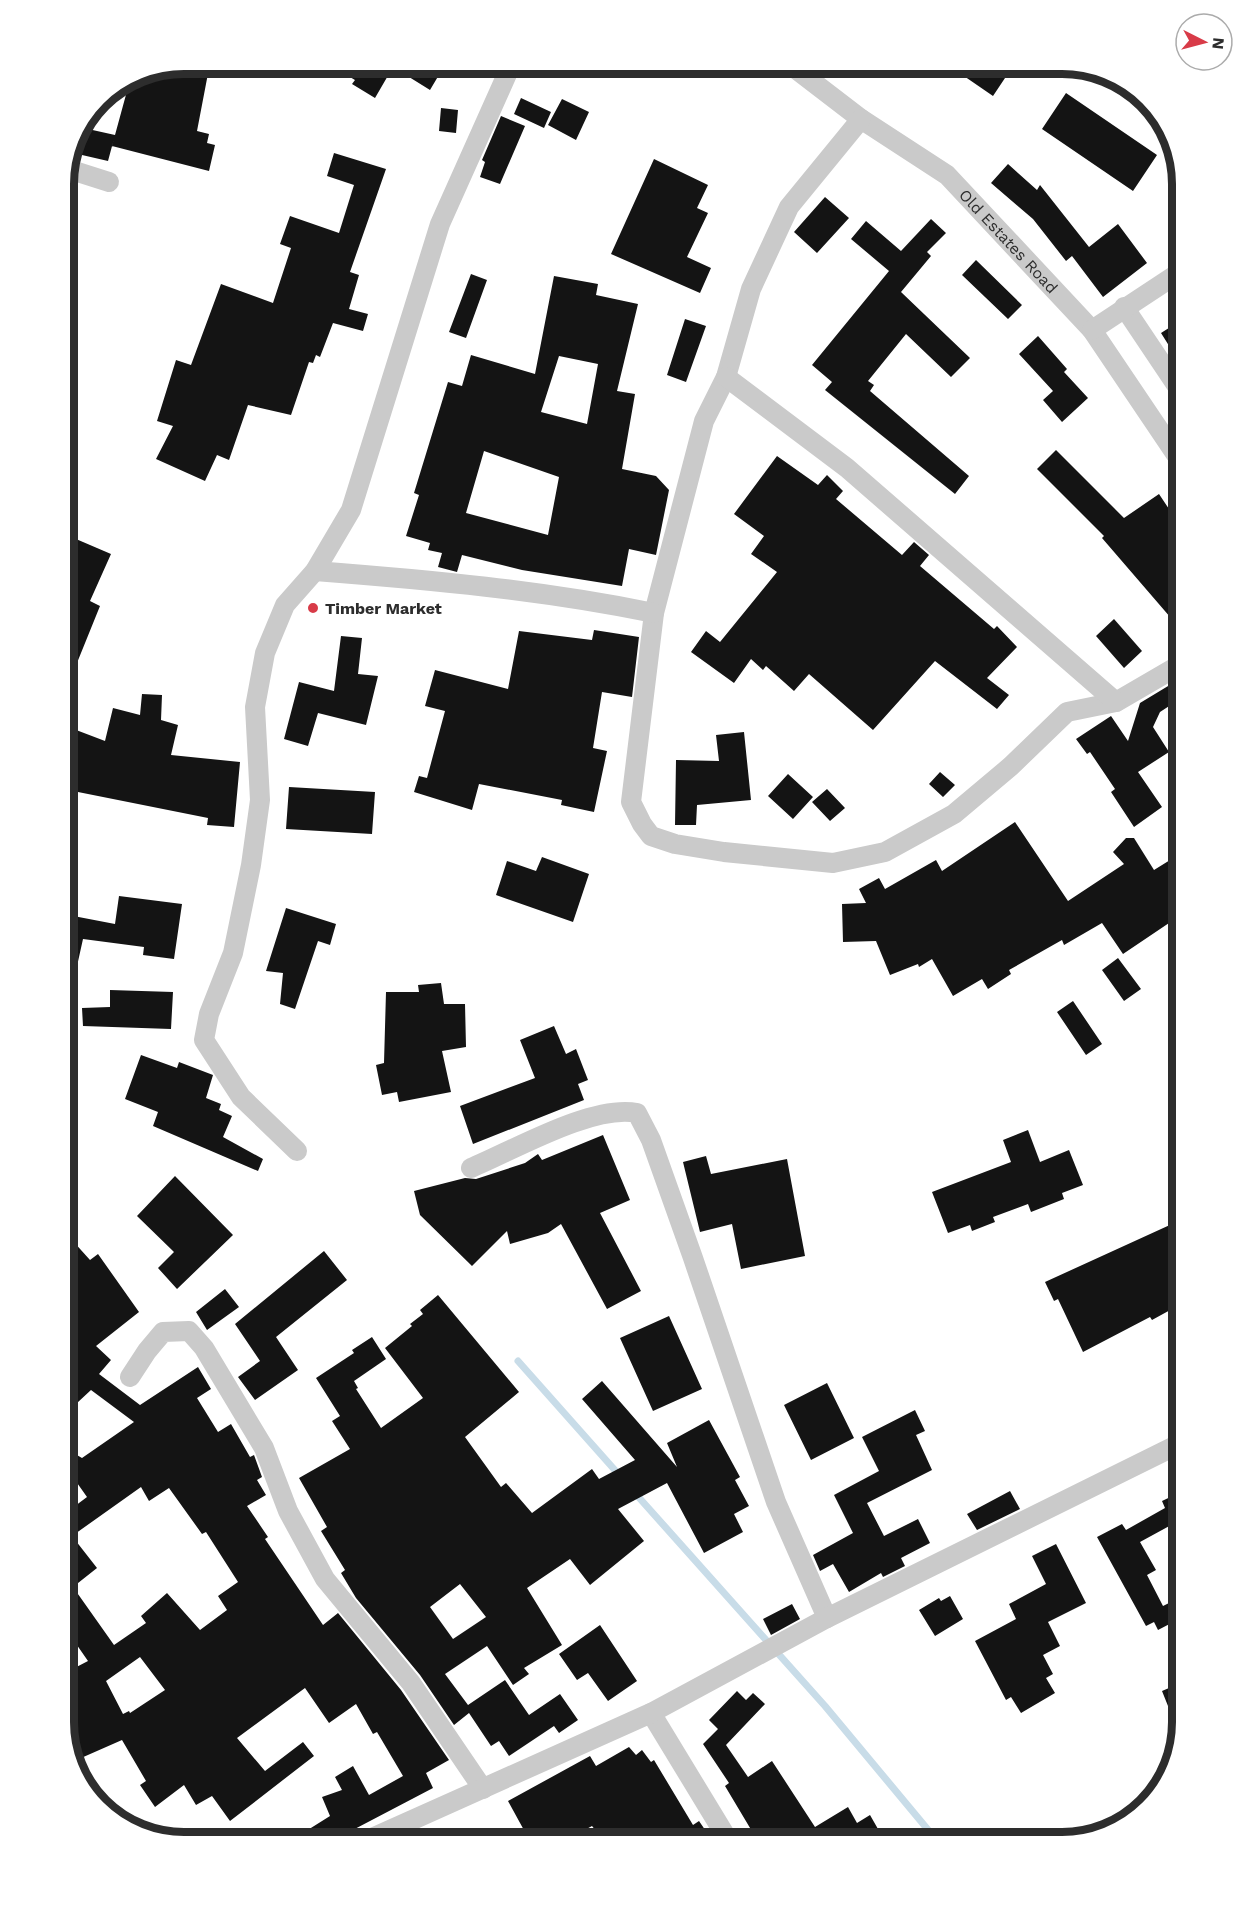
<svg xmlns="http://www.w3.org/2000/svg" width="1246" height="1906" font-family="'Work Sans',sans-serif">
	<style>
		.lines { fill: none; stroke-linecap: round; stroke-linejoin: round }
		.stream { stroke: #c8dce8; stroke-width: 7 }
		.building { fill: #141414; fill-rule: evenodd }
		.minor { stroke: #cacaca; stroke-width: 20 }
		.poi-dot { fill: #d83b48; stroke: #fff; stroke-width: 2 }
		.labels { text-anchor: middle; dominant-baseline: central; stroke-width: 6; stroke-linejoin: round; paint-order: stroke }
		.street-label { font-size: 16px; fill: #2d2d2d; stroke: #fff }
		.poi-label { font-size: 16px; font-weight: bold; fill: #2d2d2d; stroke: #fff; text-anchor: start }
		.rim { fill: none; stroke: #2d2d2d; stroke-width: 8 }
	</style>
	<rect width="100%" height="100%" fill="#fff"/>
	<g class="lines">
		<!-- stream -->
		<path class="stream" d="M518 1361 621 1477
			M634 1492 825 1706 939 1843"/>
	</g>
	<!-- building -->
	<path class="building" d="M183 63H210L197 131 209 134 207 143 215 145 209 171 112 146 127 91 115 87 138 72Z
		M326 63H446L430 90 393 67 375 98 352 84 355 80Z
		M945 63H1015L993 96Z
		M1066 93 1157 155 1133 191 1042 129Z
		M521 98 551 112 544 128 514 114Z
		M562 99 589 112 576 140 548 125Z
		M441 108 458 110 456 133 439 131Z
		M501 116 525 126 500 184 480 177 485 162 482 160Z
		M79 127 115 135 108 161 69 152 72 137Z
		M334 153 386 169 350 272 359 275 349 309 368 314 363 331 333 323 320 357 316 355 313 363 309 362 291 415 248 405 229 460 217 455 205 481 156 459 173 426 157 421 176 360 191 365 221 284 273 303 291 248 280 244 290 216 339 233 354 185 327 176Z
		M654 159 708 185 697 208 708 213 687 257 711 268 700 293 611 254Z
		M1008 164 1037 190 1040 185 1089 247 1118 224 1147 263 1103 297 1072 256 1066 261 1033 219 991 183Z
		M825 197 849 218 817 253 794 232Z
		M931 219 946 233 927 252 931 256 901 292 970 358 951 377 906 334 868 381 874 385 870 391 969 476 955 494 825 390 832 382 812 365 889 271 851 239 866 221 901 251Z
		M976 260 1022 305 1008 319 962 275Z
		M471 274 487 280 466 338 449 332Z
		M554 276 598 284 596 295 638 304 617 391 635 394 622 469 656 476 669 490 656 555 629 549 622 586 522 570 462 555 457 572 438 567 442 553 428 550 430 543 406 536 419 495 414 493 448 382 462 386 471 355 535 374ZM559 356 598 364 587 424 541 412ZM484 451 559 477 548 535 466 513Z
		M685 319 706 326 686 382 667 375Z
		M1183 319V368L1161 333Z
		M1038 336 1067 369 1064 372 1088 398 1062 422 1043 400 1053 391 1019 354Z
		M1056 450 1124 518 1159 494 1183 530V566L1169 575 1183 591V632L1102 538 1104 536 1037 469Z
		M777 456 818 485 827 475 843 491 836 499 902 555 914 542 929 555 920 566 994 629 997 626 1017 647 987 678 1009 695 997 709 935 661 873 730 809 674 794 691 766 666 763 670 751 659 734 683 691 652 706 631 720 642 777 572 751 554 764 536 734 514Z
		M69 536 111 554 90 601 100 606 64 695 63 550Z
		M1114 619 1142 651 1124 668 1096 636Z
		M594 630 639 637 632 697 602 692 593 748 607 751 594 812 561 805 562 800 479 784 472 810 414 792 419 776 427 778 445 711 425 706 435 670 508 689 519 631 592 640Z
		M341 636 362 638 358 674 378 676 366 725 318 713 308 746 284 739 299 682 334 691Z
		M1183 677V697L1160 712 1153 727 1169 752 1138 772 1162 807 1134 827 1111 792 1115 789 1090 752 1087 754 1076 739 1111 716 1128 741 1140 703Z
		M142 694 162 695 161 720 178 725 171 755 240 762 234 827 207 825 208 818 63 789V725L105 741 113 708 140 715Z
		M744 732 751 800 697 805 696 825H675L676 760 719 761 716 735Z
		M940 772 955 785 943 797 929 784Z
		M788 774 813 797 793 819 768 796Z
		M289 787 375 792 372 834 286 829Z
		M827 789 845 808 830 821 812 802Z
		M1015 822 1068 901 1124 864 1113 852 1126 838H1134L1154 870 1183 852V944L1169 923 1123 954 1102 923 1064 945 1062 940 1009 970 1011 974 988 989 982 979 953 996 932 959 919 967 918 964 890 975 876 941 843 942 842 904 866 903 859 889 879 878 885 889 936 860 942 871Z
		M542 857 589 874 573 922 496 895 507 861 536 871Z
		M119 896 182 904 174 959 143 955 144 947 83 939 71 993H63V914L115 924Z
		M286 908 336 924 330 945 318 941 295 1009 280 1004 283 973 266 971Z
		M1118 958 1141 989 1124 1001 1102 970Z
		M441 983 444 1004H465L466 1047 442 1051 451 1092 399 1102 397 1092 382 1095 376 1065 384 1063 386 992H419L418 985Z
		M110 990 173 992 171 1029 83 1026 82 1008 110 1007Z
		M1073 1001 1102 1044 1086 1055 1057 1012Z
		M554 1026 566 1054 576 1049 588 1080 578 1084 584 1100 473 1144 460 1106 535 1078 520 1040Z
		M141 1055 177 1068 179 1062 213 1075 206 1098 221 1104 219 1110 232 1116 223 1137 263 1159 258 1171 153 1126 158 1112 125 1099Z
		M1028 1130 1040 1162 1069 1150 1083 1185 1062 1193 1064 1199 1031 1212 1028 1204 993 1217 995 1222 972 1231 970 1225 948 1233 932 1192 1011 1162 1003 1140Z
		M603 1135 630 1200 600 1213 641 1291 607 1309 561 1224 548 1233 510 1244 507 1231 472 1266 420 1215 414 1191 465 1178 476 1179 525 1163 538 1154 542 1160Z
		M706 1156 711 1174 787 1159 805 1256 741 1269 732 1224 700 1232 683 1162Z
		M175 1176 233 1235 177 1289 158 1268 174 1252 137 1216Z
		M1183 1219V1303L1152 1320 1150 1317 1083 1352 1058 1299 1054 1301 1045 1282Z
		M63 1230 90 1260 98 1254 139 1312 96 1346 111 1360 99 1374 140 1405 198 1367 211 1389 197 1398 218 1432 231 1424 250 1457 254 1455 262 1477 257 1480 266 1495 247 1506 268 1537 265 1539 323 1625 338 1613 401 1690 449 1760 426 1773 433 1788 328 1843H287L330 1816 322 1797 342 1790 335 1777 353 1766 369 1795 403 1776 377 1732 373 1734 356 1704 329 1723 305 1688 237 1738 265 1771 303 1742 314 1756 230 1821 212 1796 196 1805 184 1785 155 1807 140 1785 146 1781 122 1740 72 1762 63 1723V1674L88 1661 63 1625V1515L87 1497 63 1463V1447L82 1458 134 1422 91 1390 63 1416ZM141 1487 149 1501 169 1488 202 1534 206 1532 238 1582 218 1596 227 1610 200 1630 167 1593 141 1616 146 1623 114 1645 73 1587 97 1568 72 1536ZM140 1657 165 1690 130 1713 129 1711 123 1714 106 1681Z
		M324 1251 347 1280 276 1337 298 1370 255 1400 238 1377 260 1361 235 1324Z
		M225 1289 239 1307 207 1330 196 1312Z
		M438 1295 519 1392 465 1437 501 1487 506 1483 532 1513 592 1469 599 1479 635 1460 582 1399 602 1381 677 1467 667 1443 709 1420 740 1477 735 1480 749 1506 734 1514 743 1532 704 1553 667 1483 618 1509 644 1541 590 1585 570 1559 527 1588 562 1645 524 1668 529 1674 513 1685 487 1646 445 1674 468 1705 505 1680 529 1715 560 1694 578 1720 559 1733 554 1726 509 1756 499 1741 491 1746 469 1713 454 1725 420 1675 356 1598 341 1573 345 1570 321 1531 327 1527 299 1478 350 1449 332 1421 340 1416 316 1378 354 1353 352 1350 372 1337 386 1359 354 1381 358 1388 356 1389 381 1428 423 1398 385 1348 412 1326 410 1324 423 1314 420 1310ZM460 1584 486 1617 453 1639 430 1607Z
		M669 1316 702 1389 653 1411 620 1338Z
		M827 1383 854 1438 811 1460 784 1405Z
		M915 1410 925 1431 916 1435 932 1470 867 1503 884 1536 918 1519 930 1543 901 1558 905 1566 883 1577 881 1573 849 1592 833 1564 820 1571 813 1555 853 1533 834 1495 879 1471 862 1437Z
		M1010 1491 1020 1509 977 1530 967 1514Z
		M1183 1491V1545L1173 1524 1140 1542 1156 1570 1147 1575 1163 1606 1183 1596V1617L1158 1630 1154 1622 1146 1626 1097 1537 1122 1524 1126 1530 1165 1508 1162 1501Z
		M1056 1544 1086 1603 1048 1622 1060 1646 1043 1655 1053 1674 1046 1678 1055 1693 1021 1713 1011 1697 1006 1700 975 1641 1016 1619 1009 1604 1046 1584 1032 1556Z
		M950 1596 963 1619 935 1636 919 1610 939 1598 941 1601Z
		M792 1604 800 1619 771 1635 763 1619Z
		M600 1625 637 1681 608 1701 588 1673 577 1680 559 1654Z
		M1183 1682V1706L1170 1711 1162 1691Z
		M737 1691 746 1700 753 1693 765 1704 726 1745 748 1777 772 1761 815 1827 848 1807 857 1823 870 1815 886 1843H759L725 1786 729 1783 703 1744 718 1729 709 1720Z
		M629 1747 636 1755 642 1750 651 1762 654 1760 693 1825 699 1821 714 1843H596V1831L592 1826 561 1843H531L508 1801 590 1756 596 1766Z"/>
	<g class="lines">
		<!-- minor -->
		<g class="minor">
			<path id="s1" d="M788 63 861 119 947 175 1092 330 1183 465"/>
			<path d="M258 67 259 63"/>
			<path d="M861 119 789 207 751 289 726 377 704 421 654 613 631 802 642 824 651 836 675 844 724 852 833 863 885 852 954 814 1011 766 1067 712 1116 702 1183 663"/>
			<path d="M65 168 109 182"/>
			<path d="M1124 307 1183 395"/>
			<path d="M1092 330 1183 270"/>
			<path d="M726 377 847 468 1116 702"/>
			<path d="M315 571C430 580 542 590 654 613"/>
			<path d="M297 1151 241 1097 204 1040 209 1014 233 953 251 865 260 800 255 707 265 653 285 605 315 571 351 510 440 224 512 63"/>
			<path d="M471 1168C514 1150 593 1104 637 1113L651 1140 693 1258 776 1502 827 1618"/>
			<path d="M130 1377 147 1351 163 1332 189 1331 204 1348 264 1448 288 1511 325 1579 411 1683 483 1789"/>
			<path d="M651 1713 730 1843"/>
			<path d="M361 1843 651 1713 827 1618 1183 1442"/>
		</g>
	</g>
	<!-- markers -->
	<circle class="poi-dot" cx="313" cy="608" r="6"/>
	<g class="labels">
		<!-- street labels -->
		<g class="street-label">
			<text stroke="none"><textPath href="#s1" startOffset="285">Old Estates Road</textPath></text>
		</g>
		<!-- poi labels -->
		<g class="poi-label">
			<text x="325" y="608">Timber Market</text>
		</g>
	</g>
	<!-- crop -->
	<path d="M0 0H1246V1906H0ZM184 74H1062A110 110 0 0 1 1172 184V1722A110 110 0 0 1 1062 1832H184A110 110 0 0 1 74 1722V184A110 110 0 0 1 184 74Z" fill="#fff" fill-rule="evenodd"/>
	<path class="rim" d="M184 74H1062A110 110 0 0 1 1172 184V1722A110 110 0 0 1 1062 1832H184A110 110 0 0 1 74 1722V184A110 110 0 0 1 184 74Z"/>
	<!-- north arrow -->
	<g transform="translate(1204 42) rotate(96)"><circle r="28" fill="#ffffff" stroke="#ababab" stroke-width="1.5"/>
	<path d="M0-4.5L10 22L0 15L-10 22Z" fill="#d83b48"/>
	<text y="-9" font-size="16" font-weight="bold" text-anchor="middle" fill="#2d2d2d">N</text>
	</g>
</svg>
